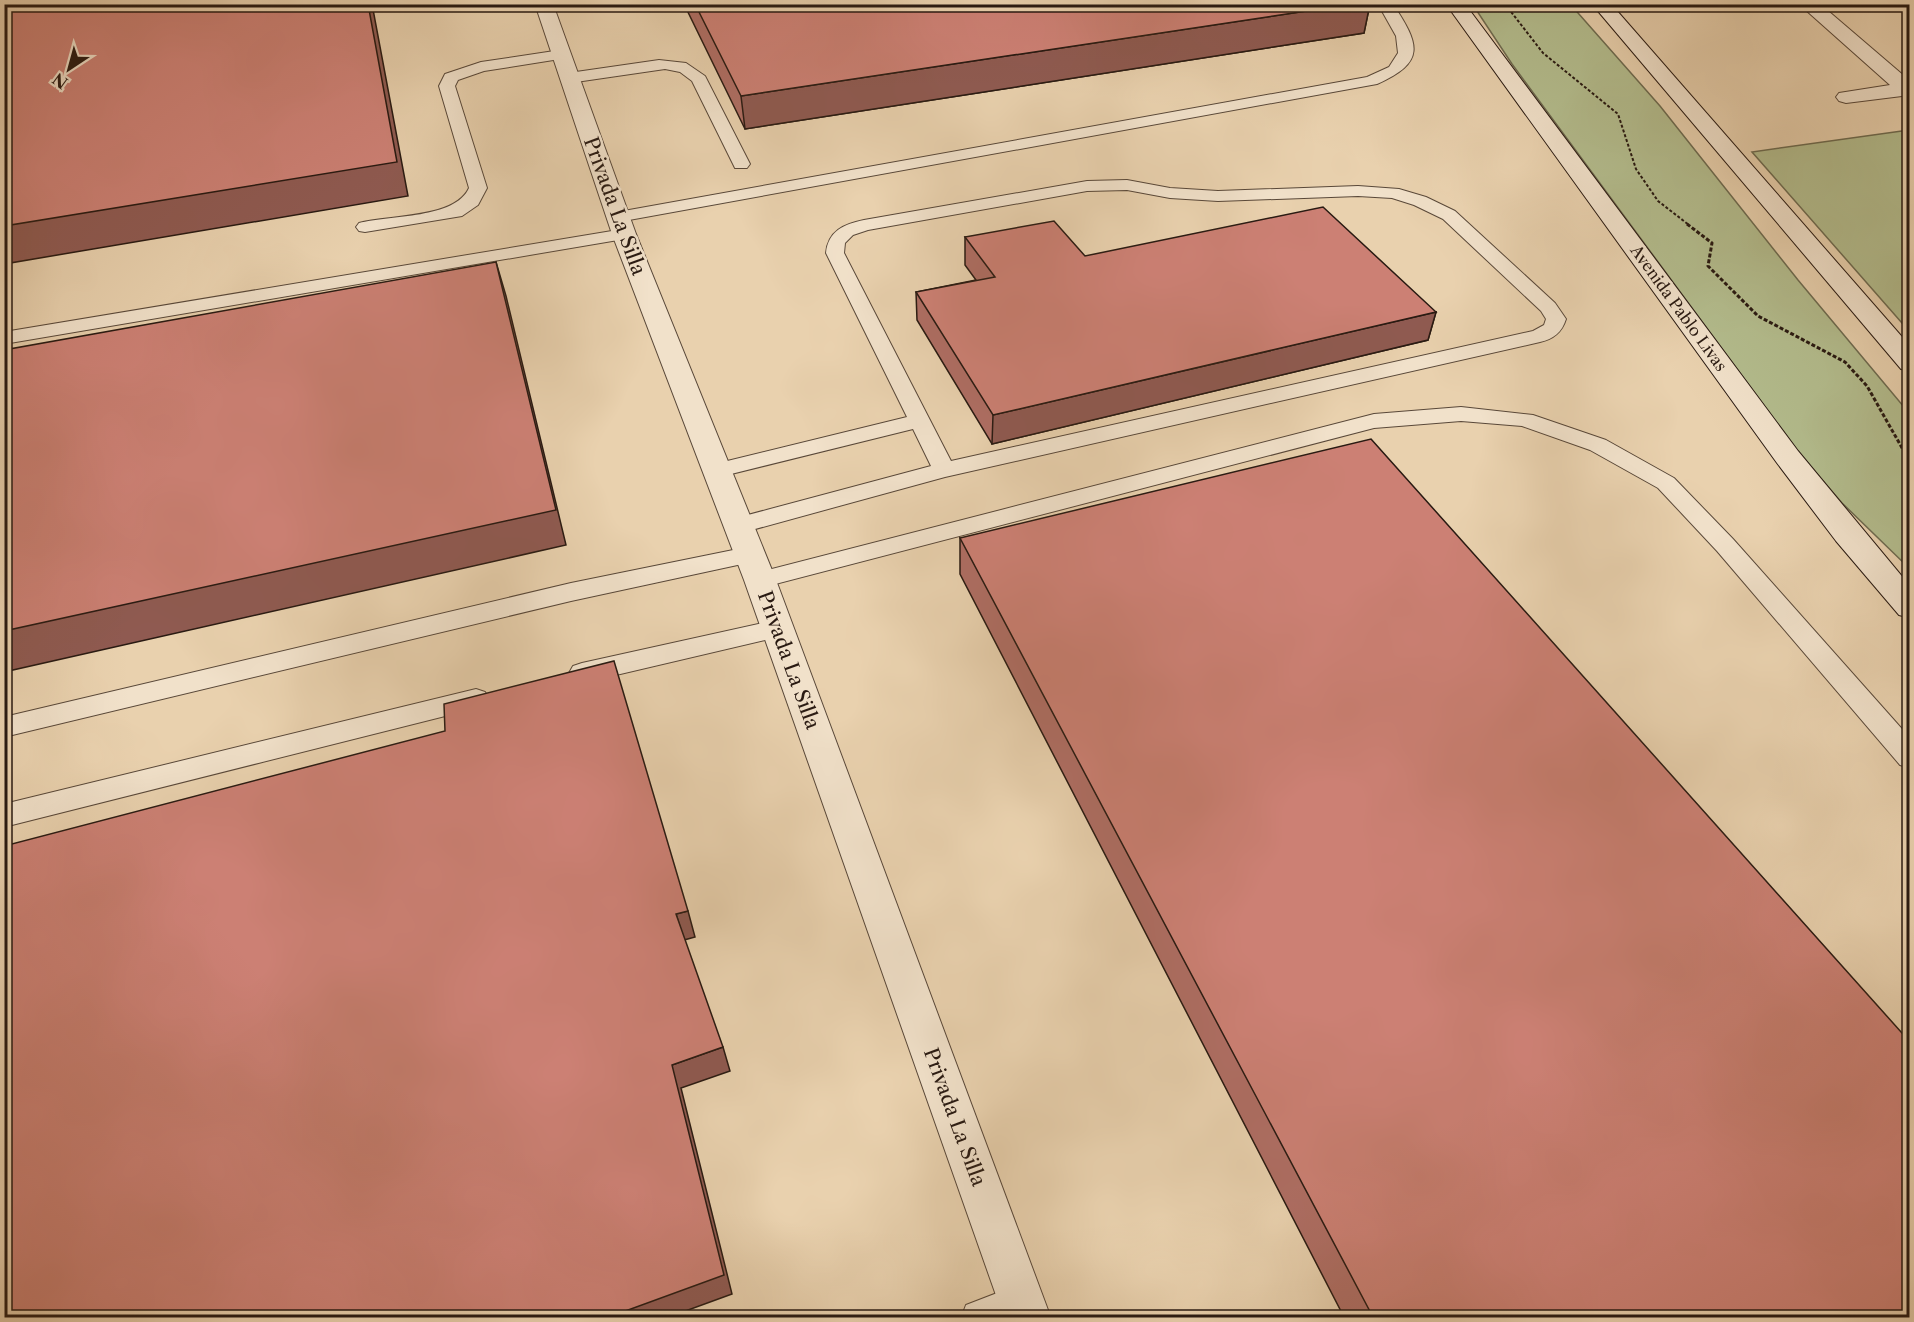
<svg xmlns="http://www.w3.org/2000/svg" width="1914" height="1322" font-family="'Libre Caslon Text',serif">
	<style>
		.green { fill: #b3bc8d; stroke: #6e6b50; stroke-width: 1.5 }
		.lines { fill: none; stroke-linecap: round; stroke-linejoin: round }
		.service-casing { stroke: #594839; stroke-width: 2 }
		.minor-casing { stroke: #594839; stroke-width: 2 }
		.secondary-casing { stroke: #291a12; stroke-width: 2 }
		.path-far1 { stroke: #291a12; stroke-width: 2; stroke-dasharray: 3 2; stroke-linecap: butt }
		.path { stroke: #291a12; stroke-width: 3; stroke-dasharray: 4 2; stroke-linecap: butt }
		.service { fill: #f1e1ca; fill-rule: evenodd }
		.minor { fill: #f1e1ca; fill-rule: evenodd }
		.secondary { fill: #f1e1ca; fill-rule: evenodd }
		.wall { fill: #af6e64; stroke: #291a12; stroke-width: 1.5 }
		.shaded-wall { fill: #8f5a51; stroke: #291a12; stroke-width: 1.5 }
		.building { fill: #cc8074; stroke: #291a12; stroke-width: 1.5 }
		.labels { text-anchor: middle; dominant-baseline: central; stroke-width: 5; stroke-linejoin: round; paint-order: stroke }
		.far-street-label { font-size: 16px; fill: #291a12; stroke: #f1e1ca }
		.street-label { font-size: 20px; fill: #291a12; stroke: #f1e1ca }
	</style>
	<rect width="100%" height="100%" fill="#e9d1ae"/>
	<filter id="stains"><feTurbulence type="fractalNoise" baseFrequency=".00333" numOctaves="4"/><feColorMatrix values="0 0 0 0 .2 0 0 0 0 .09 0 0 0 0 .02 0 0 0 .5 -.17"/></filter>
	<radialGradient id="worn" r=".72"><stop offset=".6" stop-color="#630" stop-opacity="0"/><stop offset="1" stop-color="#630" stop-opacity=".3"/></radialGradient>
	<!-- green -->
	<path class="green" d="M1473 5H1571L1660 106 1798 280 1909 413V568L1842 503 1799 453 1512 64Z
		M1909 130H1910L1909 331 1752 152Z"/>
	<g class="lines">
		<!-- service casing -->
		<g class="service-casing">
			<path id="service" d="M1378 4H1393C1420 45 1426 62 1377 84L618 222 609 217 618 212 1367 77 1389 67 1398 53 1396 36Z
				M561 50 566 52 569 55 566 58 484 71 458 80 455 86 487 188 478 205 462 216 365 232 359 231 356 227 359 223C390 215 455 219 469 188L439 86 445 74 481 62Z
				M659 60 686 63 705 76 750 164 747 168H735L692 81 680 72 665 69 569 83 561 78 569 73Z
				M1127 180 1170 188 1218 191 1358 186 1399 189 1426 197 1455 211 1555 303 1566 319C1562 332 1554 339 1540 342L945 477 737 534 729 532 725 526 729 520 931 466 913 429 715 478 707 476 704 471 707 466 715 464 907 417 826 253C828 231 844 224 864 220L1087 181ZM1127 190 1170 198 1218 201 1358 196 1392 198 1414 205 1443 219 1541 311 1546 319 1544 325 1533 331 951 461 844 253 845 243 853 235 868 230 1087 191Z
				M624 229 633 234 630 238 4 344V332Z
				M1461 407 1533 415 1606 440 1674 478 1733 539 1910 738V768L1900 765 1717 551 1658 488 1590 450 1522 426 1461 421 1374 428 760 588 751 586 748 580 751 574 760 572 1374 414Z
				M748 547 756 549 760 555 756 561 571 601 4 737V717L571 583Z
				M777 620 786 623 789 629 786 635 582 683 573 680 569 673 573 666 582 663Z
				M476 689 485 692 489 699 485 706 4 827V804Z
				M1023 1283 1036 1288 1041 1301 1036 1314 1027 1318H961L966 1305Z"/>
		</g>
		<!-- minor casing -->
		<g class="minor-casing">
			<path id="minor" d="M535 4H553L636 234 776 580 1051 1318H1004L744 580 612 234Z
				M1799 4H1820L1910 81V95L1846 103 1839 101 1836 97 1839 93 1890 85Z"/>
		</g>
		<!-- secondary casing -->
		<g class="secondary-casing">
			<path id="secondary" d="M1446 4H1465L1798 451 1910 586V618L1899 615 1836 541 1777 463Z
				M1592 4H1611L1910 346V371L1901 369Z"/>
		</g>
		<!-- path-far1 -->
		<path class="path-far1" d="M1505 4 1543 53 1618 114 1636 169 1658 201 1689 225"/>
		<!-- path -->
		<path class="path" d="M1687 224 1712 243 1708 266 1758 316 1845 362 1867 386 1910 462"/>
		<!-- service -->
		<use href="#service" class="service"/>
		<!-- minor -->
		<use href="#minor" class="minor"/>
		<!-- secondary -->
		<use href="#secondary" class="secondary"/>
	</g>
	<!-- wall -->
	<path class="wall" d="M684 4H1370L1364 33 745 129Z
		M965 237 1436 312 1428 340 992 444 917 320 916 292 976 280 965 265Z
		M960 538 1910 1317H1344L960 574Z"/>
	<!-- shaded-wall -->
	<path class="shaded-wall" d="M368 4H372L408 196 4 264V226Z
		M1353 4H1370L1364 33 745 129 741 96Z
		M496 262 506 296 566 545 4 672V631Z
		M1436 312 1428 340 992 444 993 415Z
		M688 911 695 937 684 940 676 914Z
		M723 1047 730 1071 681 1088 732 1294 669 1317H609L672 1065Z"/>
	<!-- building -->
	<path class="building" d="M4 4H368L397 162 4 226Z
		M695 4H1353L741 96Z
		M1323 207 1436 312 993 415 916 292 995 277 965 237 1054 221 1085 256Z
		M496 262 556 510 4 631V350Z
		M1371 439 1910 1042V1317H1373L960 538Z
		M614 661 688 911 676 914 723 1047 672 1065 724 1275 609 1317H4V846L445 731 444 704Z"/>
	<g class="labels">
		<!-- far-street labels -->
		<g class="far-street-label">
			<text transform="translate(1679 308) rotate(54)">Avenida Pablo Livas</text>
		</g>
		<!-- street labels -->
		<g class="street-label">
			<text transform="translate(615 206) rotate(70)">Privada La Silla</text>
			<text transform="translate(789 660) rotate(70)">Privada La Silla</text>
			<text transform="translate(955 1117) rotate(70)">Privada La Silla</text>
		</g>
	</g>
	<!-- margin -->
	<rect width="1914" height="1322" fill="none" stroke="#e9d1ae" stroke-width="24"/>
	<rect x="6" y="6" width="1902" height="1310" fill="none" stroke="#291a12" stroke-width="3"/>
	<rect x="12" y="12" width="1890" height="1298" fill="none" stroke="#291a12" stroke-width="1.5"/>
	<!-- north arrow -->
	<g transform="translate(69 69) rotate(216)" stroke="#f1e1ca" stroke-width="4.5" paint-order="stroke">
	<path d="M0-4.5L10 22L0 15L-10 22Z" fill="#291a12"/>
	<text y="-9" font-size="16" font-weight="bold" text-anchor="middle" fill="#291a12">N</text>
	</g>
	<rect width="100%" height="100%" filter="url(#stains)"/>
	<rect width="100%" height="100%" fill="url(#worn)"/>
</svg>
